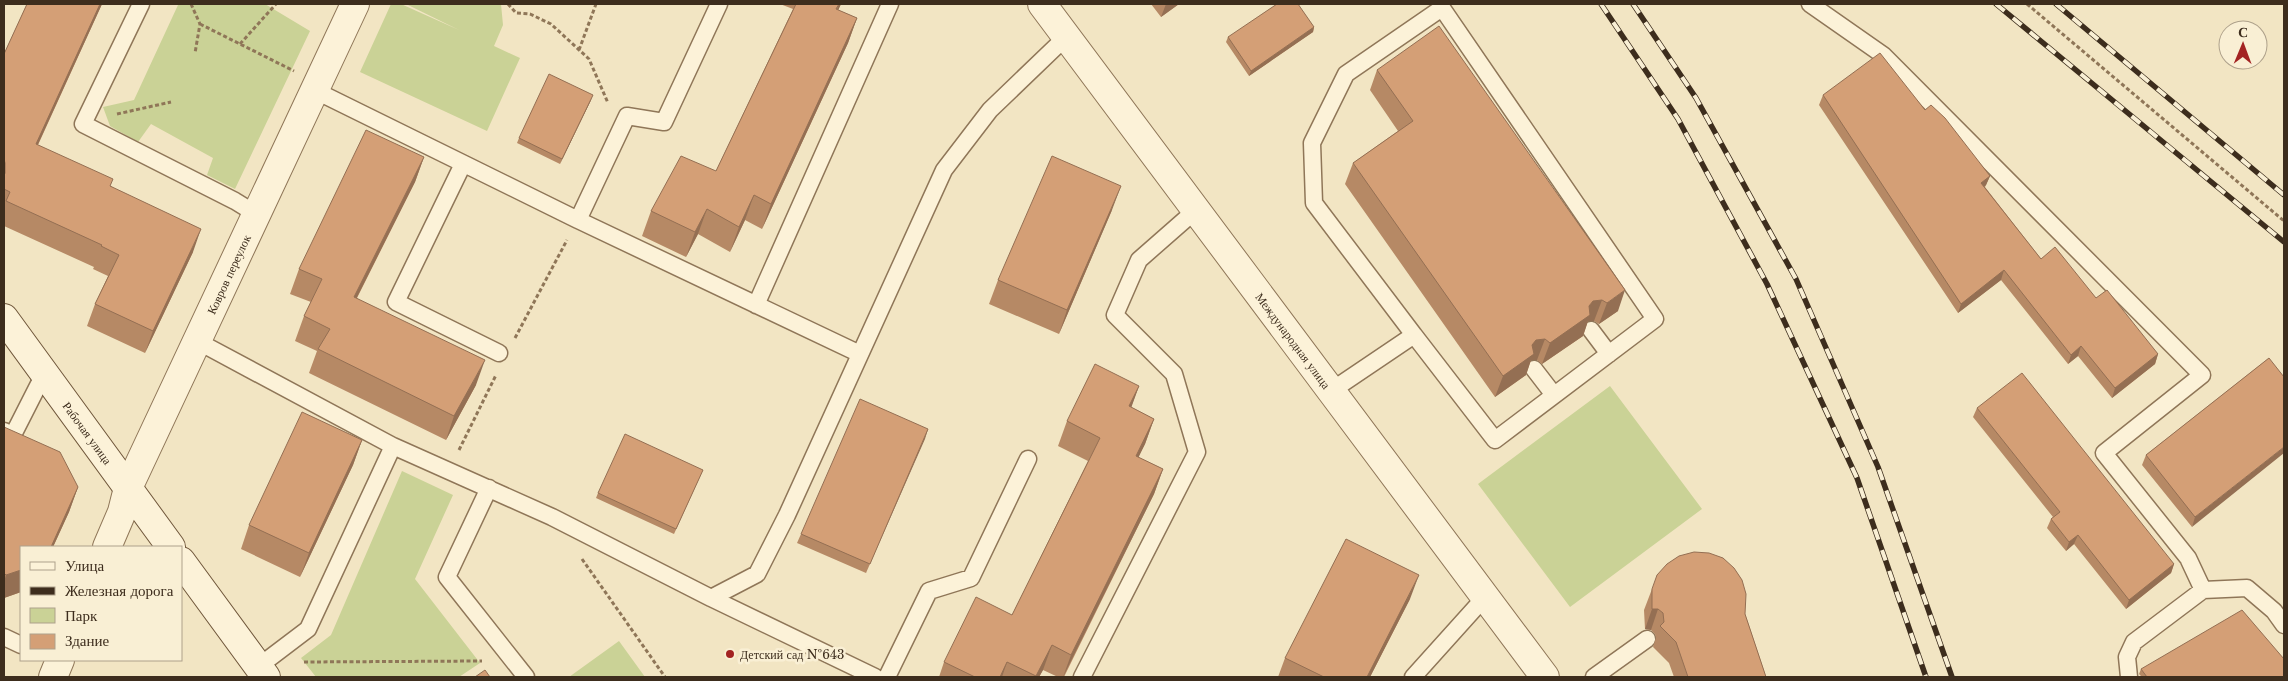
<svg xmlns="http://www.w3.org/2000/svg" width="2288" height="681" font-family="'Libre Baskerville',serif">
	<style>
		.green { fill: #cad296 }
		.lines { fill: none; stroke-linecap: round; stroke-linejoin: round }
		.lane-casing { stroke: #8f7658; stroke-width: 19 }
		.street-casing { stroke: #8f7658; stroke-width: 30 }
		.secondary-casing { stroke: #70573b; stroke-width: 30 }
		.path { stroke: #8f7658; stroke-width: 3; stroke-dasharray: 4 2.5; stroke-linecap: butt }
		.lane { stroke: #fcf2d8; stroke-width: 16 }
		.street { stroke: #fcf2d8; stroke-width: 28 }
		.secondary { stroke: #fcf2d8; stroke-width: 28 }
		.rail-casing { stroke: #3d2d1d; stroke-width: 5.5 }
		.rail { stroke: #f9efd4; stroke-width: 4; stroke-dasharray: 11; stroke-linecap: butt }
		.wall { fill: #b68965 }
		.shaded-wall { fill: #946f53 }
		.building { fill: #d49f76; stroke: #946f53 }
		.poi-dot { fill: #a32322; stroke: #f9efd4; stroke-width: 2 }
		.labels { text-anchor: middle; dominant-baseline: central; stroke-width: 5; stroke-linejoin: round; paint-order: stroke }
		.street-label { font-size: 12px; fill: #3d2d1d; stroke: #f9efd4 }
		.poi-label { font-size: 12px; fill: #3d2d1d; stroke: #f9efd4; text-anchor: start }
	</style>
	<rect width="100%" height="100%" fill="#f2e5c3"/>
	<!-- green -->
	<path class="green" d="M176 4H265L310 31 235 189 207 175 213 158 151 124 138 142 110 126 103 107 134 100 178 5Z
		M391 4H401L459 30 406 4H501L503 25 494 46 520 58 487 131 360 72Z
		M1610 386 1702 509 1570 607 1478 484Z
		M402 471 453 495 415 579 480 663 459 677H316L301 658 331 635Z
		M619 641 645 677H569Z"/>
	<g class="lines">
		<!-- lane casing -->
		<g class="lane-casing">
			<path id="lane" d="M141 4 83 124 235 201 256 214
				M1810 4 1883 55 2202 375 2104 453 2188 558 2203 590
				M314 90 578 220 627 116 664 122 719 4
				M463 164 396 302 499 353
				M578 220 860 354
				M756 305 890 4
				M1591 330 1609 354
				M197 341 393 446 552 517 711 598 757 574 787 515 944 170 990 110 1066 37
				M1534 369 1554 395
				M1331 391 1414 335 1314 203 1312 143 1346 74 1442 8 1655 319 1495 440 1414 335
				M4 431 13 435 44 374
				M489 488 447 577 526 677
				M711 598 875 677
				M4 637 21 645
				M258 667 308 629 393 446
				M887 677 929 591 971 578 1028 459
				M1082 677 1197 452 1174 374 1115 315 1139 260 1196 210
				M1413 677 1485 597
				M1594 677 1647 639
				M2129 677 2127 657 2134 642 2203 590 2247 588 2274 611 2284 625"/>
		</g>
		<!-- street casing -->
		<g class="street-casing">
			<g id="street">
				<path id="s1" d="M1042 4 1545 677"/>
				<path id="s2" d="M107 547 122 512 128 488 355 4"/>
				<path d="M53 677 60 660"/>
			</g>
		</g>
		<!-- secondary casing -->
		<g class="secondary-casing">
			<g id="secondary">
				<path id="s3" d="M4 318 171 547"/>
				<path d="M181 561 266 677"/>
			</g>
		</g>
		<!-- path -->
		<path class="path" d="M191 4 200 24 195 53
			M508 4 516 13 530 14 551 24 589 59 608 103
			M2027 4 2284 221
			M200 24 294 71
			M240 44 276 4
			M579 50 596 4
			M117 114 171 102
			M515 338 567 240
			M459 450 496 375
			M582 559 665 677
			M304 662 482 661"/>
		<!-- lane -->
		<use href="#lane" class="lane"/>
		<!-- street -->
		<use href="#street" class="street"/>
		<!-- secondary -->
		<use href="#secondary" class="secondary"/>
		<!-- rail casing -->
		<g class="rail-casing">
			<path id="rail" d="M1601 4 1678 119 1767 284 1857 478 1926 677
				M1633 4 1696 98 1796 279 1878 467 1952 677
				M1996 4 2284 242
				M2056 4 2284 195"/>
		</g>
		<!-- rail -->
		<use href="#rail" class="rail"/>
	</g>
	<!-- wall -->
	<path class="wall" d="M27 4H102L38 145 111 186 193 252 145 353 87 326 95 304 108 276 93 269 94 267 4 226V54Z
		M780 4H841L838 10 857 18 848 43 762 229 745 220 730 252 698 234 686 257 642 236 651 211 716 171 793 9Z
		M1151 4H1179L1161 17Z
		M1314 27 1313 32 1249 76 1226 42 1228 37Z
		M1377 70 1618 311 1599 324 1594 321H1588L1583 336 1542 364 1537 360H1531L1526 375 1495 397 1345 184 1353 163 1398 131 1370 90Z
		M1823 95 1990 176 1986 185 1985 187 2041 259 2096 298 2158 354 2155 364 2112 398 2078 356 2068 364 2001 280 1958 313 1819 105Z
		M591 100 560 164 517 143 519 138Z
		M424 157 415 182 357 298 476 385 446 440 309 373 317 351 295 341 304 316 311 302 290 294 299 269Z
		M1112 210 1059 334 989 304 998 280Z
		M2269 358 2192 527 2142 465 2146 455Z
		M1139 386 1131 407 1154 419 1145 444 1138 457 1163 469 1154 494 1064 677H1058L1043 670 1039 677H939L944 662 1012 615 1088 461 1058 446 1067 421Z
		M1977 408 2174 564 2171 573 2126 609 2074 544 2066 551 2047 528 2051 519 2053 517 1973 417Z
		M4 427 78 487 69 512 53 547H21V592L4 598Z
		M928 429 866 573 797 543 801 534Z
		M362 440 353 465 300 577 241 549 249 525Z
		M703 470 674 534 596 498 598 493Z
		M1652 589 1745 614 1766 677H1674L1669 663 1653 647 1656 638 1655 634 1651 630 1645 629 1644 610Z
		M1410 599 1370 677H1278L1285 658Z
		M2141 669 2284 677H2142L2139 674Z"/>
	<!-- shaded-wall -->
	<path class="shaded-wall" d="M100 4H102L28 166 36 144Z
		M839 4H841L827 34Z
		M1166 4H1179L1161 17Z
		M857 18 848 43 762 229 771 204Z
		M1314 27 1313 32 1249 76 1251 71Z
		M593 95 591 100 560 164 562 159Z
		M424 157 415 182 345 321 354 297Z
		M1990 176 1986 185 1978 192 1981 183Z
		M1121 186 1112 210 1059 334 1067 310Z
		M754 195 745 220 730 252 739 227Z
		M707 209 698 234 686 257 695 232Z
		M201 229 193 252 145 353 153 331Z
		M2004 270 2001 280 1958 313 1961 304Z
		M1625 290 1618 311 1599 324 1607 303Z
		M1602 300 1594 321H1588L1583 336 1542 364 1550 343 1589 306 1593 301Z
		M1545 339 1537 360H1531L1526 375 1495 397 1503 376 1536 340Z
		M2081 346 2078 356 2068 364 2071 355Z
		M2158 354 2155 364 2112 398 2115 388Z
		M485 360 476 385 446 440 454 416Z
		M1139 386 1130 411 1129 406Z
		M1154 419 1145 444 1127 481 1136 456Z
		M928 429 925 439 866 573 870 564Z
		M362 440 353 465 300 577 309 553Z
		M2284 447V453L2192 527 2195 517Z
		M1163 469 1154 494 1063 677 1071 655Z
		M78 487 69 512 53 547H51Z
		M2078 535 2074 544 2066 551 2069 542Z
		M2174 564 2171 573 2126 609 2129 600Z
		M21 570V592L4 598V582L6 575Z
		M1419 575 1410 599 1370 677H1367Z
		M1652 609H1658L1651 630 1645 629Z
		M1052 645 1043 670 1039 677H1035Z
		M1007 662 1002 677H1000Z"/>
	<!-- building -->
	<path class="building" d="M27 4H100L36 144 113 179 110 186 201 229 153 331 95 304 119 255 101 246 102 245 6 201 10 192 4 189V176L5 173V163L4 159V54Z
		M796 4H839L836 9 857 18 771 204 754 195 739 227 707 209 695 232 651 211 681 156 716 171Z
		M1277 4H1298L1314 27 1251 71 1228 37Z
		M1439 26 1625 290 1607 303 1602 300 1593 301 1589 306 1590 315 1550 343 1545 339 1536 340 1532 345 1534 354 1503 376 1353 163 1413 121 1377 70Z
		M1880 53 1925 110 1931 105 1945 118 1990 176 1981 183 2041 259 2055 247 2096 298 2107 290 2158 354 2115 388 2081 346 2071 355 2004 270 1961 304 1823 95Z
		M549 74 593 95 562 159 519 138Z
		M366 130 424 157 354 297 485 360 454 416 318 349 330 329 304 316 322 279 299 269Z
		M1052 156 1121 186 1067 310 998 280Z
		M2269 358 2284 377V447L2195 517 2146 455Z
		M1095 364 1139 386 1129 406 1154 419 1136 456 1163 469 1071 655 1052 645 1036 676 1007 662 1000 677H975L944 662 976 597 1012 615 1100 438 1067 421Z
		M2022 373 2174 564 2129 600 2078 535 2069 542 2051 519 2060 512 1977 408Z
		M860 399 928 429 870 564 801 534Z
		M302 412 362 440 309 553 249 525Z
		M4 427 60 452 78 487 51 547H21V570L6 575 4 573Z
		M625 434 703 470 676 529 598 493Z
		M1346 539 1419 575 1367 677H1324L1285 658Z
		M1694 552 1709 553 1723 558 1734 568 1742 580 1746 594 1745 614 1766 677H1688L1676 642 1660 626 1664 622 1663 613 1658 609H1652V589L1657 575 1667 564 1679 556Z
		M2242 610 2284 659V677H2147L2141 669Z
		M485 670 490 677H475Z"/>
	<!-- markers -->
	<circle class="poi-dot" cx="730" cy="654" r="5"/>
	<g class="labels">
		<!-- street labels -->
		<g class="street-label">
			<text stroke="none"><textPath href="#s2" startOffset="299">Ковров переулок</textPath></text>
			<text stroke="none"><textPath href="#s1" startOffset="420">Международная улица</textPath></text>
			<text stroke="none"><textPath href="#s3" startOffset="142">Рабочая улица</textPath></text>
		</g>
		<!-- poi labels -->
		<g class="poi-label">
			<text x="740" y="654">Детский сад №643</text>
		</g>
	</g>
	<!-- border -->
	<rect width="2288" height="681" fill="none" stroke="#3d2d1d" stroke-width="10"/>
	<!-- legend -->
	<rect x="20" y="546" width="162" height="115" fill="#f9efd4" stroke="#aea18b"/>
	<rect x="30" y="562" width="25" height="8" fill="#fcf2d8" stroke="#aea18b"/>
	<text x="65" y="571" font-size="15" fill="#3d2d1d">Улица</text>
	<rect x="30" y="587" width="25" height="8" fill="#3d2d1d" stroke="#aea18b"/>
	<text x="65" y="596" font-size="15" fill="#3d2d1d">Железная дорога</text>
	<rect x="30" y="608" width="25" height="15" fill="#cad296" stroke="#aea18b"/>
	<text x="65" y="621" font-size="15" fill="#3d2d1d">Парк</text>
	<rect x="30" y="634" width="25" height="15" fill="#d49f76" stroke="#aea18b"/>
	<text x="65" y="646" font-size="15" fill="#3d2d1d">Здание</text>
	<!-- north arrow -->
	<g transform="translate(2243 45) rotate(1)"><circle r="24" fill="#f9efd4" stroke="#aea18b"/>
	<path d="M0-4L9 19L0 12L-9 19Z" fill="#a32322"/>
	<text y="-8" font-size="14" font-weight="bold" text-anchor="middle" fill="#3d2d1d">С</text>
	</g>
</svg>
